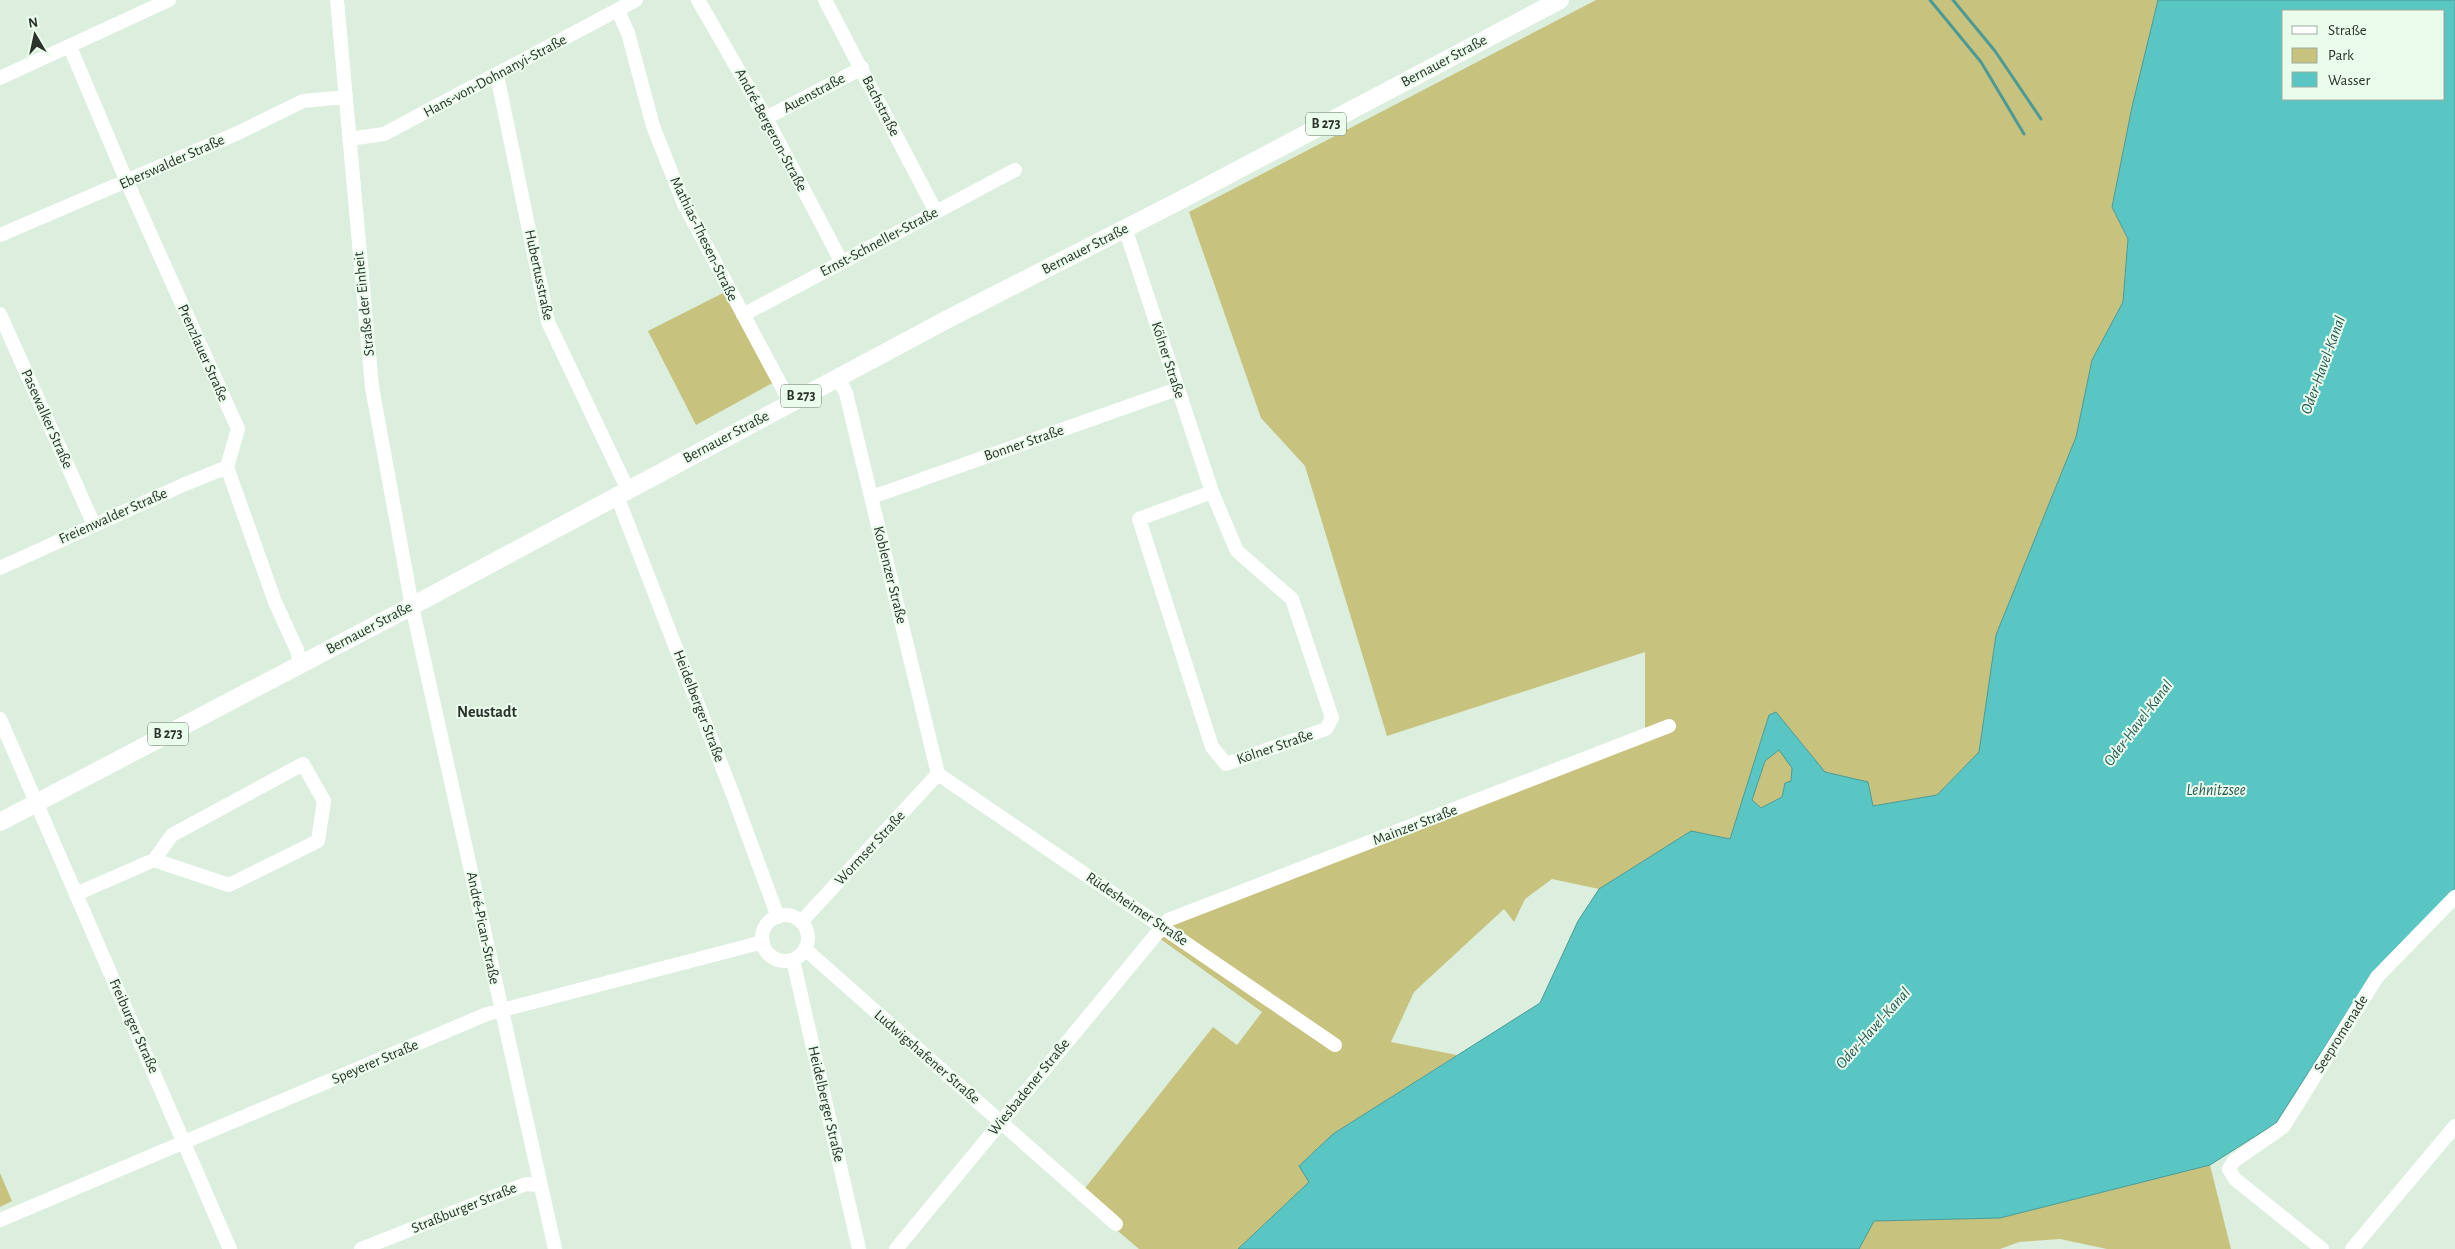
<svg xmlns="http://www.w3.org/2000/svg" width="2455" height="1249" font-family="'Alegreya Sans',sans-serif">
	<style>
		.green { fill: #c7c27e }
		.water { fill: #59c6c3; stroke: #4b9a96; fill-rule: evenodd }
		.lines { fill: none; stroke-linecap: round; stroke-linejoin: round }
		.stream { stroke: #4b9a96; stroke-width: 3 }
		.minor { stroke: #fff; stroke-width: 14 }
		.major { stroke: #fff; stroke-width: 18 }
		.labels { text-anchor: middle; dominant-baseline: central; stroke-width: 4; stroke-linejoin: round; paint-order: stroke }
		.shield { fill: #eafcec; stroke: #646f66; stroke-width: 1 }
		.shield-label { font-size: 14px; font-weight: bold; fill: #2b322c }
		.street-label { font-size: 15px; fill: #2b322c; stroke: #eafcec }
		.water-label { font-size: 16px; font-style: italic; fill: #285856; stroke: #eafcec }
		.neighbourhood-label { font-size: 16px; font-weight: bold; fill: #2b322c; stroke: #eafcec }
	</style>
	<rect width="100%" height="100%" fill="#dcefdf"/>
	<!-- green -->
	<path class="green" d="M1596 0H2158L2132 107 2112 207 2128 239 2123 302 2092 360 2076 437 1996 635 1979 752 1937 795 1873 806 1868 782 1825 772 1776 712 1769 715 1730 839 1691 831 1599 889 1552 879 1525 899 1514 922 1504 909 1414 992 1391 1042 1457 1055 1333 1134 1299 1166 1309 1182 1238 1249H1139L1078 1197 1213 1027 1237 1045 1262 1012 1152 933 1645 737V652L1387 736 1305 466 1261 418 1189 212Z
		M729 290 778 380 696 425 648 331Z
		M1779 749 1792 768 1791 781 1785 783 1782 797 1761 808 1752 800 1765 761Z
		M2210 1165 2231 1249H2107L2060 1239 2019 1242 2000 1249H1859L1873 1221 2000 1218Z
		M0 1173 12 1201 0 1207Z"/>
	<!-- water -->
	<path class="water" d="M2158 0H2455V888L2374 970 2276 1123 2210 1165 2000 1218 1874 1221 1859 1249H1238L1309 1182 1299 1166 1333 1134 1540 1003 1578 921 1599 889 1691 831 1730 839 1769 715 1776 712 1825 772 1868 782 1873 806 1937 795 1979 752 1996 635 2076 437 2092 360 2123 302 2128 239 2112 207 2132 107ZM2284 11H2444V99H2284ZM1779 750 1792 768 1791 781 1785 783 1782 797 1761 808 1752 800 1765 761Z"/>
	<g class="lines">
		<!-- stream -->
		<path class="stream" d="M1930 0 1981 62 2024 134
			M1953 0 1995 51 2041 119"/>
		<!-- minor -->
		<path class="minor" d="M337 0 372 387 412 606 555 1249
			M698 0 766 118 841 261
			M825 0 936 212
			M618 11 628 33 653 126 684 204 790 402
			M70 47 127 182 238 429 227 467 275 602 297 650 300 665
			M497 75 548 322 628 490
			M0 78 169 0
			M766 118 862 68
			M349 139 384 134 636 0
			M1125 228 1212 492 1237 551 1292 599 1332 718 1326 729 1226 764 1212 747 1139 519 1212 492
			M0 235 238 133 303 101 345 97
			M0 314 94 525
			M743 315 1015 170
			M838 377 846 393 938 774
			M617 496 733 795 778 917
			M872 497 1177 389
			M0 568 183 485 227 467
			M0 719 230 1249
			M938 774 1335 1045
			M76 894 154 860 172 835 303 764 324 801 318 841 229 885 154 860
			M762 938a23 23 0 1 1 46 0a23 23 0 1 1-46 0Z
			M801 922 938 774
			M805 949 1116 1224
			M793 960 859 1249
			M0 1220 487 1014 763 942
			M361 1249 526 1184 540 1185
			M896 1249 1168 920 1669 726
			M2322 1249 2235 1179 2229 1169 2234 1161 2283 1127 2377 977 2455 897
			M2352 1249 2455 1126"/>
		<!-- major -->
		<path class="major" d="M0 822 412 606 946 320 1179 201 1560 0"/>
	</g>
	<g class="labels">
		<!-- shield labels -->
		<g class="shield">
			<rect x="1306" y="112.5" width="40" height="23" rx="4"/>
			<rect x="781" y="384.5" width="40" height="23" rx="4"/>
			<rect x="148" y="722.5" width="40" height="23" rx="4"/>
		</g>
		<g class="shield-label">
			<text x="1326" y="124">B 273</text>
			<text x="801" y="396">B 273</text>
			<text x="168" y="734">B 273</text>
		</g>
		<!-- street labels -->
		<g class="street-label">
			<text transform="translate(1444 61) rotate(-28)">Bernauer Straße</text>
			<text transform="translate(495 76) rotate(-28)">Hans-von-Dohnanyi-Straße</text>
			<text transform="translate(814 93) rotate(-28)">Auenstraße</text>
			<text transform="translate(881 106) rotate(63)">Bachstraße</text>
			<text transform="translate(771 130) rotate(62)">André-Bergeron-Straße</text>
			<text transform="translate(172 162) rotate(-24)">Eberswalder Straße</text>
			<text transform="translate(704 239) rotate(64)">Mathias-Thesen-Straße</text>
			<text transform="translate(879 242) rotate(-28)">Ernst-Schneller-Straße</text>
			<text transform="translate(1085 249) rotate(-27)">Bernauer Straße</text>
			<text transform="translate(539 275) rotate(78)">Hubertusstraße</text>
			<text transform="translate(364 304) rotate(-96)">Straße der Einheit</text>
			<text transform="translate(203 353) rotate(66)">Prenzlauer Straße</text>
			<text transform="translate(1168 360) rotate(72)">Kölner Straße</text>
			<text transform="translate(47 419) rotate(66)">Pasewalker Straße</text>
			<text transform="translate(726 437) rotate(-28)">Bernauer Straße</text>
			<text transform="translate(1024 443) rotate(-19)">Bonner Straße</text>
			<text transform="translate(113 516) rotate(-24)">Freienwalder Straße</text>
			<text transform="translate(890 575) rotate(76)">Koblenzer Straße</text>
			<text transform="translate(369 628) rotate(-28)">Bernauer Straße</text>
			<text transform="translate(699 706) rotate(69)">Heidelberger Straße</text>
			<text transform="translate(1275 747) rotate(-19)">Kölner Straße</text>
			<text transform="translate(1415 825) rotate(-21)">Mainzer Straße</text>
			<text transform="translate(870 848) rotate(-47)">Wormser Straße</text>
			<text transform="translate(1137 909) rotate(34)">Rüdesheimer Straße</text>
			<text transform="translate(483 928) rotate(78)">André-Pican-Straße</text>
			<text transform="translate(134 1026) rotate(66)">Freiburger Straße</text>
			<text transform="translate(2341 1034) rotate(-58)">Seepromenade</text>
			<text transform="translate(927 1057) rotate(41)">Ludwigshafener Straße</text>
			<text transform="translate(375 1062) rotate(-23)">Speyerer Straße</text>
			<text transform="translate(1029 1087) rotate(-51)">Wiesbadener Straße</text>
			<text transform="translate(826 1104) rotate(77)">Heidelberger Straße</text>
			<text transform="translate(464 1208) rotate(-22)">Straßburger Straße</text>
		</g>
		<!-- water labels -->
		<g class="water-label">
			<text transform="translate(2323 365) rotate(-70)">Oder-Havel-Kanal</text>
			<text transform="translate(2138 723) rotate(-53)">Oder-Havel-Kanal</text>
			<text x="2216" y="790">Lehnitzsee</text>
			<text transform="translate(1873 1028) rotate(-48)">Oder-Havel-Kanal</text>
		</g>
		<!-- neighbourhood labels -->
		<g class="neighbourhood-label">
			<text x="487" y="712">Neustadt</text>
		</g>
	</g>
	<!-- legend -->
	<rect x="2282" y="10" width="162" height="90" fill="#eafcec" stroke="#9eab9f"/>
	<rect x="2292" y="26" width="25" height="8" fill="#ffffff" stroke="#9eab9f"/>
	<text x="2328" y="35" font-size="15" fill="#2b322c">Straße</text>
	<rect x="2292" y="48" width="25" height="15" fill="#c7c27e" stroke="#9eab9f"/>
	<text x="2328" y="60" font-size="15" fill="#2b322c">Park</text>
	<rect x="2292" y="72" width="25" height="15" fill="#59c6c3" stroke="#9eab9f"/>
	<text x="2328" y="85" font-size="15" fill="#2b322c">Wasser</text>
	<!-- north arrow -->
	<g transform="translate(35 35) rotate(351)" stroke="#eafcec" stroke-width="4" paint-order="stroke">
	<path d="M0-4L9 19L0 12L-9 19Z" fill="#2b322c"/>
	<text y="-8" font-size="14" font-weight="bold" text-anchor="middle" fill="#2b322c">N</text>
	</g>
</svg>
